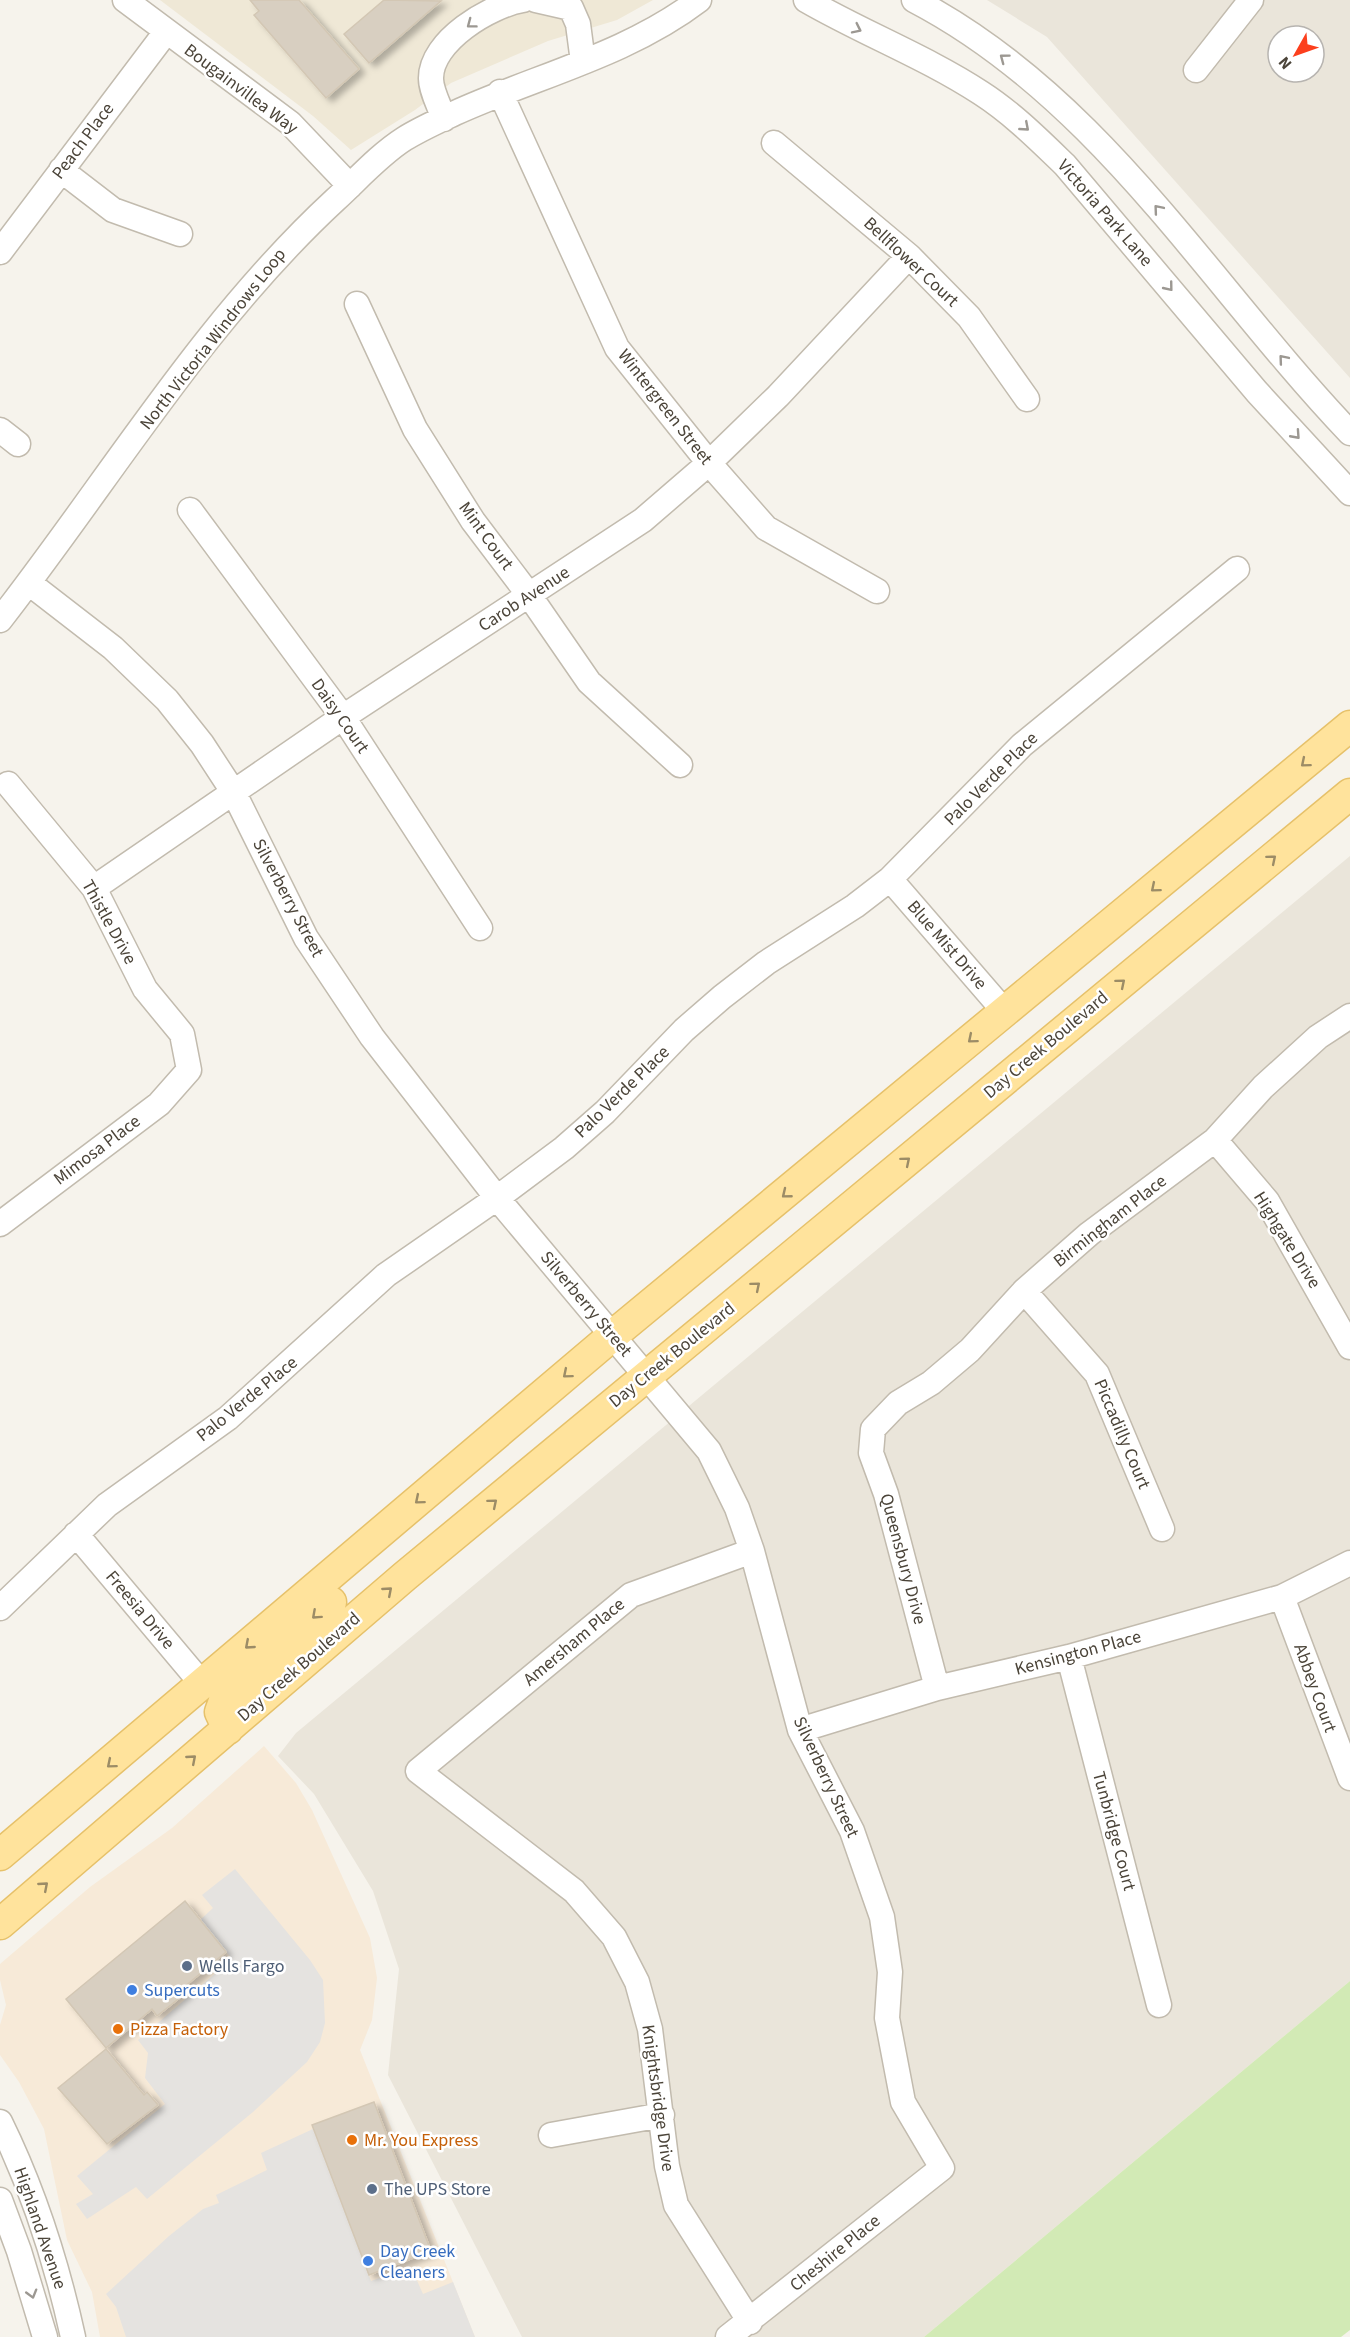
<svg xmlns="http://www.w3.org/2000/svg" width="1350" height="2337" font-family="'Source Sans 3',sans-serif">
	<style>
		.residential { fill: #eae5da; fill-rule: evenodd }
		.commercial { fill: #f7ead8 }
		.education { fill: #efe8d6 }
		.green { fill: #d2eab5 }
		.parking { fill: #e5e3e0 }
		.building { fill: #d8cfc1; stroke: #d3c7b4; stroke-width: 1.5; filter: url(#shadow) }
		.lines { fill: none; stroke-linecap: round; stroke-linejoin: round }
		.minor-casing { stroke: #c2bbae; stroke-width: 27 }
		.major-casing { stroke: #e6c16a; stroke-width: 33 }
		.minor { stroke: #fff; stroke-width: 24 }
		.major { stroke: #ffe39c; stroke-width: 30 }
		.oneway { stroke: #9c9892 }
		.oneway2 { stroke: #9c8c66 }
		.service-dot { fill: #5c6f8a; stroke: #fff; stroke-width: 2 }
		.shop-dot { fill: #3f7fe0; stroke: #fff; stroke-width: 2 }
		.food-dot { fill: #e8710a; stroke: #fff; stroke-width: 2 }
		.labels { text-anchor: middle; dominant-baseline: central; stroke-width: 5; stroke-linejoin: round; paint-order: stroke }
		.street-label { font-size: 18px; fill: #4b4439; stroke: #fff }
		.service-label { font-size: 18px; fill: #4e5e75; stroke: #fff; text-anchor: start }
		.shop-label { font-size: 18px; fill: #366cbe; stroke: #fff; text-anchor: start }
		.food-label { font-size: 18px; fill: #c56008; stroke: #fff; text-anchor: start }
	</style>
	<defs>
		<filter id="shadow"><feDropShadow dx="6" dy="4" stdDeviation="3" flood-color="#0004"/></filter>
	</defs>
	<rect width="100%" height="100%" fill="#f6f3ec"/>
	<!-- residential -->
	<path class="residential" d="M987 0H1350V378L1047 37ZM1278 36H1314V72H1278Z
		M1350 856V1981L924 2337H522L388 2075 399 1969 373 1891 314 1794 278 1756 296 1733Z"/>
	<!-- commercial -->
	<path class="commercial" d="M264 1746 296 1783 312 1810 370 1938 377 1978 372 2020 360 2050 475 2337H100L92 2292 67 2240 44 2129 19 2082 0 2055V2025L6 2005 0 1980V1964L90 1887 172 1828Z"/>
	<!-- education -->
	<path class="education" d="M160 0H653L617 20 548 41 451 83 415 110 351 150 313 116Z"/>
	<!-- green -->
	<path class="green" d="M1350 1981V2330L1341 2337H924Z"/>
	<!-- parking -->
	<path class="parking" d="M235 1869 310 1960 323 1980 325 2023 320 2042 307 2062 253 2112 147 2199 136 2187 87 2219 76 2204 93 2194 77 2176 165 2104 145 2078 148 2053 138 2040 232 1959 200 1920 213 1908 202 1895Z
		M313 2129 371 2281 411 2267 423 2294 453 2282 475 2337H126L116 2307 106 2294 169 2236 203 2209 219 2203 216 2195 267 2170 261 2153Z"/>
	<!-- building -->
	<path class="building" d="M250 0H299L359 69 326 98 254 15 259 11Z
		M384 0 441 1 369 63 344 34Z
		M185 1901 226 1952 183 1988 187 1992 157 2016 152 2009 106 2048 66 1999Z
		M106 2049 144 2095 147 2092 158 2105 107 2144 58 2088Z
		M374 2102 431 2251 369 2275 312 2125Z"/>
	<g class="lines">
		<!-- minor casing -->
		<g class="minor-casing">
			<path id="minor" d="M125 0 290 123 350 186
				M536 0 571 8 578 24 583 62
				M806 0C863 33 926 57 981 93 1012 113 1038 139 1065 165L1257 392 1350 493
				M914 0C1100 97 1209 285 1350 433
				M1196 70 1251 0
				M500 92 617 348 709 463 766 528 877 591
				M444 119C440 107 431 91 431 79 430 41 491 5 523 0
				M774 143 909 256 969 317 1027 399
				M61 170 113 210 180 234
				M0 252 166 32
				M357 304 415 429 473 521 529 595 589 682 680 765
				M0 430 18 444
				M190 510 343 717 480 928
				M29 583 113 648 167 700 202 744 234 793 306 938 372 1037 497 1198 709 1451 737 1508 752 1551 800 1730 852 1831 882 1917 890 1972 887 2018 903 2102 942 2168 728 2337
				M0 620C110 479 203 322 335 200 357 180 379 155 404 139 420 129 438 121 455 113 536 76 627 55 699 0
				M890 879 1005 1012
				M94 888 343 717 643 520 709 463 778 396 909 256
				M1215 1140 1267 1201 1350 1347
				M0 1224 159 1104 189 1070 182 1034 145 989 94 888 8 784
				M1024 1291 1097 1374 1162 1529
				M76 1534 203 1685
				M1282 1597 1350 1778
				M0 1608 107 1505 228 1418 386 1275 497 1198 564 1148 605 1112 684 1030 722 997 766 963 855 906 890 879 1022 745 1237 569
				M1069 1657 1159 2005
				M937 1688 886 1494 871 1453 873 1429 898 1403 931 1383 970 1350 1024 1291 1089 1234 1215 1140 1263 1087 1318 1037 1350 1016
				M800 1730 937 1688 1069 1657 1282 1597 1350 1563
				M0 2122C33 2189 57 2264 73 2337
				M551 2135 662 2115
				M0 2200 19 2251 45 2337
				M750 2322 676 2205 667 2166 650 2029 637 1982 614 1937 574 1891 418 1771 631 1595 752 1551"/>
		</g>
		<!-- major casing -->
		<g class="major-casing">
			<path id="major" d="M228 1729 220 1712 225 1698 331 1602
				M0 1855 612 1336 1350 726
				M0 1924 405 1576 1350 794"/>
		</g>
		<!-- minor -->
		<use href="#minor" class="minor"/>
		<!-- major -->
		<use href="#major" class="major"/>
	</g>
	<!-- one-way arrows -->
	<defs><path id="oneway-chevron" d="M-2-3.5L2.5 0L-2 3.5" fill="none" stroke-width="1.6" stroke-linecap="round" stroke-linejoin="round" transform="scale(1.5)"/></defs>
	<g class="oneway">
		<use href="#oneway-chevron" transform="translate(471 24) rotate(143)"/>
		<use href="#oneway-chevron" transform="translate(857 29) rotate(26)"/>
		<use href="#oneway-chevron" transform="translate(1004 58) rotate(-143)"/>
		<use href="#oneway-chevron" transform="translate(1025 127) rotate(41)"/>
		<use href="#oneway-chevron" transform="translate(1158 209) rotate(-130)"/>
		<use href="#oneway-chevron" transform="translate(1169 287) rotate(51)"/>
		<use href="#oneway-chevron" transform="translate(1283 359) rotate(-130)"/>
		<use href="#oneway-chevron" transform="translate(1296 435) rotate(48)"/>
		<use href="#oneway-chevron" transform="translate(32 2294) rotate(74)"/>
	</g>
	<g class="oneway2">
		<use href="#oneway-chevron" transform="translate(1305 763) rotate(140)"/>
		<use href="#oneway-chevron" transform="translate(1272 859) rotate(-40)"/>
		<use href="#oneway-chevron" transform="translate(1155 888) rotate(140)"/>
		<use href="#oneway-chevron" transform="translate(1121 983) rotate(-40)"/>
		<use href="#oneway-chevron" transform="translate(972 1039) rotate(140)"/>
		<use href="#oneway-chevron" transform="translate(906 1161) rotate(-40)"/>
		<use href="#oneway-chevron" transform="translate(786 1194) rotate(141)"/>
		<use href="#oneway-chevron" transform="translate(756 1286) rotate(-40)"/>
		<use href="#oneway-chevron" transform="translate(567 1374) rotate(140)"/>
		<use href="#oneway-chevron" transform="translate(419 1500) rotate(140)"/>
		<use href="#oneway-chevron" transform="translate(493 1503) rotate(-40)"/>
		<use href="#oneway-chevron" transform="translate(388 1591) rotate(-41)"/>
		<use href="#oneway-chevron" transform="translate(316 1615) rotate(138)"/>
		<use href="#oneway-chevron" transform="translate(249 1645) rotate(139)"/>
		<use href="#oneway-chevron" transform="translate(192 1759) rotate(-41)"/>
		<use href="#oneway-chevron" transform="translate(111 1764) rotate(140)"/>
		<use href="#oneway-chevron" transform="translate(44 1886) rotate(-41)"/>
	</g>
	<!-- markers -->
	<g class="service-dot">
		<circle cx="187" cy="1966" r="6"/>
		<circle cx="372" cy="2189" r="6"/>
	</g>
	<g class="shop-dot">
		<circle cx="132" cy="1990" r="6"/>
		<circle cx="368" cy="2261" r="6"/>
	</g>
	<g class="food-dot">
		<circle cx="118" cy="2029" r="6"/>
		<circle cx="352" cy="2140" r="6"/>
	</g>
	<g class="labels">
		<!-- street labels -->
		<g class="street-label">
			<text transform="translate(241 89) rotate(37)">Bougainvillea Way</text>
			<text transform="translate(83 141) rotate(-53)">Peach Place</text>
			<text transform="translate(1105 213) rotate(49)">Victoria Park Lane</text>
			<text transform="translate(911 262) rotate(43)">Bellflower Court</text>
			<text transform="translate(213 339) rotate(-52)">North Victoria Windrows Loop</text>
			<text transform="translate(665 407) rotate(52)">Wintergreen Street</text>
			<text transform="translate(486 536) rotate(54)">Mint Court</text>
			<text transform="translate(524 599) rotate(-33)">Carob Avenue</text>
			<text transform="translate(340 716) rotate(55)">Daisy Court</text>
			<text transform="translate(991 779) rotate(-45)">Palo Verde Place</text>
			<text transform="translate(288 898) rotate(62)">Silverberry Street</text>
			<text transform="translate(109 922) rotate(61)">Thistle Drive</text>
			<text transform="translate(947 945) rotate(49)">Blue Mist Drive</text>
			<text transform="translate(1046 1045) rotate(-40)">Day Creek Boulevard</text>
			<text transform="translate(622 1092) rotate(-44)">Palo Verde Place</text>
			<text transform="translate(97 1150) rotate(-37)">Mimosa Place</text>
			<text transform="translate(1110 1221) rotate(-38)">Birmingham Place</text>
			<text transform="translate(1287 1240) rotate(58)">Highgate Drive</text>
			<text transform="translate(586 1304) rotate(50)">Silverberry Street</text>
			<text transform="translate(672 1355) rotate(-39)">Day Creek Boulevard</text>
			<text transform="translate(247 1399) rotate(-39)">Palo Verde Place</text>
			<text transform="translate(1122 1434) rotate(67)">Piccadilly Court</text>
			<text transform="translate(903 1559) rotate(75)">Queensbury Drive</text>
			<text transform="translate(140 1610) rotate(50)">Freesia Drive</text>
			<text transform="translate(574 1642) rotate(-40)">Amersham Place</text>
			<text transform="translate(1078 1653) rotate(-15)">Kensington Place</text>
			<text transform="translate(299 1667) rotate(-41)">Day Creek Boulevard</text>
			<text transform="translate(1315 1688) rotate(70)">Abbey Court</text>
			<text transform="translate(826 1777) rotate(65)">Silverberry Street</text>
			<text transform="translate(1114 1831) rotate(75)">Tunbridge Court</text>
			<text transform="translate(658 2098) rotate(82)">Knightsbridge Drive</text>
			<text transform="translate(40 2228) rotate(71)">Highland Avenue</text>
			<text transform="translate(835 2253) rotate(-39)">Cheshire Place</text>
		</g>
		<!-- service labels -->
		<g class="service-label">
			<text x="199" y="1966">Wells Fargo</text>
			<text x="384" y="2189">The UPS Store</text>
		</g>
		<!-- shop labels -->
		<g class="shop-label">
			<text x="144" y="1990">Supercuts</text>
			<text x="380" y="2251">Day Creek<tspan x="380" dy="21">Cleaners</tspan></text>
		</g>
		<!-- food labels -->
		<g class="food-label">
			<text x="130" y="2029">Pizza Factory</text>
			<text x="364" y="2140">Mr. You Express</text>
		</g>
	</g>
	<!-- north arrow -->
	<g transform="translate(1296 54) rotate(230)"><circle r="28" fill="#ffffff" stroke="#b7b4b0" stroke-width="1.5"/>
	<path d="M0-4.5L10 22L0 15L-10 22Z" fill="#fc3f1d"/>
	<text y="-9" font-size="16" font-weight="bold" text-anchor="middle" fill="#4b4439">N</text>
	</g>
</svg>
